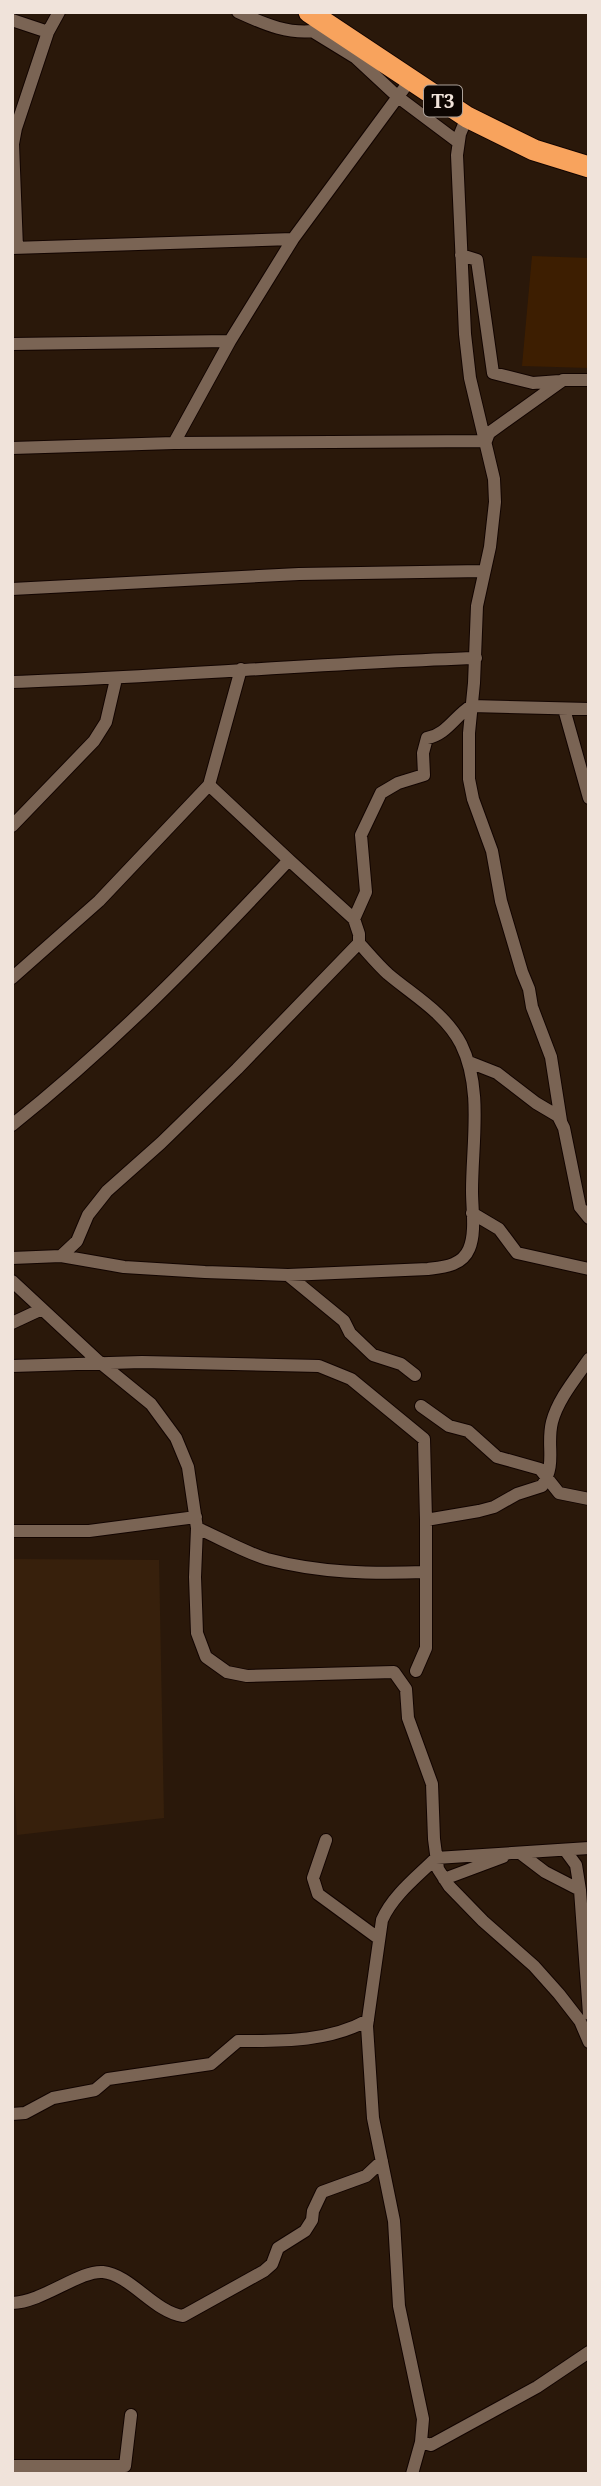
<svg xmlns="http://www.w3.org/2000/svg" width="601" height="2486" font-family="'Noto Serif',serif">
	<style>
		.built { fill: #37200c }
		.pitch { fill: #3d1e01 }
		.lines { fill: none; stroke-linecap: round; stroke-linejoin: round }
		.street-casing { stroke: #120400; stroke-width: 14 }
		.highway-casing { stroke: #120400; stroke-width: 23 }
		.street { stroke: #7a6454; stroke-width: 12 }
		.highway { stroke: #f8a35d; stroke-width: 21 }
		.labels { text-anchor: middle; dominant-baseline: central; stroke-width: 5; stroke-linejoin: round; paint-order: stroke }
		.shield { fill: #0d0602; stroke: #aca199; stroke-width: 2 }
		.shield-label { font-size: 19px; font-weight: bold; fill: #f0e3da }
	</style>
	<rect width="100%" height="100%" fill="#2a180a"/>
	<!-- built -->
	<path class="built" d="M12 1559 159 1560 164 1818 17 1835 12 1741Z"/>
	<!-- pitch -->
	<path class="pitch" d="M532 256 589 258V368L522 366Z"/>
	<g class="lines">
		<!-- street casing -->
		<g class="street-casing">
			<path id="street" d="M238 12C264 24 291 36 320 30
				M12 20 48 32
				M312 31 356 58 398 97 458 142
				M467 117 460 134 457 155 465 334 470 378 494 479 495 502 490 547 477 606 474 683 469 733V779L473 799 492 851 501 901 522 972 529 989 532 1007 551 1057 561 1121
				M12 248 293 239
				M17 248 13 144 16 128 48 32 59 12
				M461 255 477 260 493 373 533 383 560 381
				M12 344 230 341
				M174 443 230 341 293 239 411 79
				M12 448 174 443 486 441 489 433 563 380H589
				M12 589 299 574 483 571
				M12 682C167 677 321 663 476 658
				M564 709 589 798
				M12 826 94 741 106 722 116 679
				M354 919 366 892 361 835 381 793 398 783 424 775 423 753 427 738C446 735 455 716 471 706L589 709
				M12 978 99 901 209 785
				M469 1062 497 1073 536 1103 558 1116 564 1128 580 1207 589 1218
				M12 1125C115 1043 200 955 289 860L209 785 241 669
				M472 1213 499 1229 517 1253 589 1269
				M61 1256 124 1267 205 1272 288 1275 428 1269C443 1267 462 1266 469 1249 476 1233 472 1209 472 1191 472 1143 483 1088 461 1044 445 1013 414 996 388 974 378 965 369 954 359 943
				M12 1258 61 1256 77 1241 88 1215 107 1191 161 1143 237 1069 359 943V934L354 919 289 860
				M288 1275 344 1321 350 1333 373 1355 401 1364 415 1375
				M12 1281 97 1360 151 1404 176 1438 188 1467 197 1528 195 1577 197 1633 206 1657 227 1672 247 1676 394 1672 406 1689 408 1718 432 1784 434 1839 438 1869 449 1886 483 1921 534 1966 559 1994 580 2021 589 2042
				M12 1323 42 1309
				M12 1366 142 1362 319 1366 351 1379 424 1439 426 1520
				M421 1406 449 1426 468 1431 497 1457 540 1469 559 1493 589 1499
				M197 1528C220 1538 244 1552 267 1559 319 1573 372 1574 425 1572
				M12 1531H89L196 1517
				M416 1671 426 1648V1520L479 1511 494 1507 517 1494 542 1486C557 1463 546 1446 552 1422 558 1399 576 1378 589 1359
				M326 1840 313 1878 318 1894 378 1938
				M565 1850 576 1865 580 1890 589 2014
				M520 1853 545 1872 580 1890
				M444 1879 503 1857
				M12 2114 25 2113 53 2098 95 2090 108 2079 211 2064 238 2041C281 2041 329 2042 368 2020
				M12 2303C43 2302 80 2270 103 2272 131 2275 154 2312 183 2316L264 2271 272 2264 278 2248 305 2231 312 2220 313 2211 322 2192 366 2176 382 2161
				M421 2442 431 2445 537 2387 589 2352
				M12 2466H125L131 2415
				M412 2474 421 2442 423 2419 399 2306 394 2221 373 2118 367 2026 382 1920C393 1895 417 1877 436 1858L589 1848"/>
		</g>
		<!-- highway casing -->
		<g class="highway-casing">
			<path id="highway" d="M309 12 467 117 534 150 589 167"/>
		</g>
		<!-- street -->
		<use href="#street" class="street"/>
		<!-- highway -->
		<use href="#highway" class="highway"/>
	</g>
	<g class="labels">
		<!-- shield labels -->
		<rect class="shield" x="424" y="85.5" width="38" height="31" rx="5"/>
		<g class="shield-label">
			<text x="443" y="101">T3</text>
		</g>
	</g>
	<!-- border -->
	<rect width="601" height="2486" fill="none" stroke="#f0e3da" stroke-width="28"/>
</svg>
